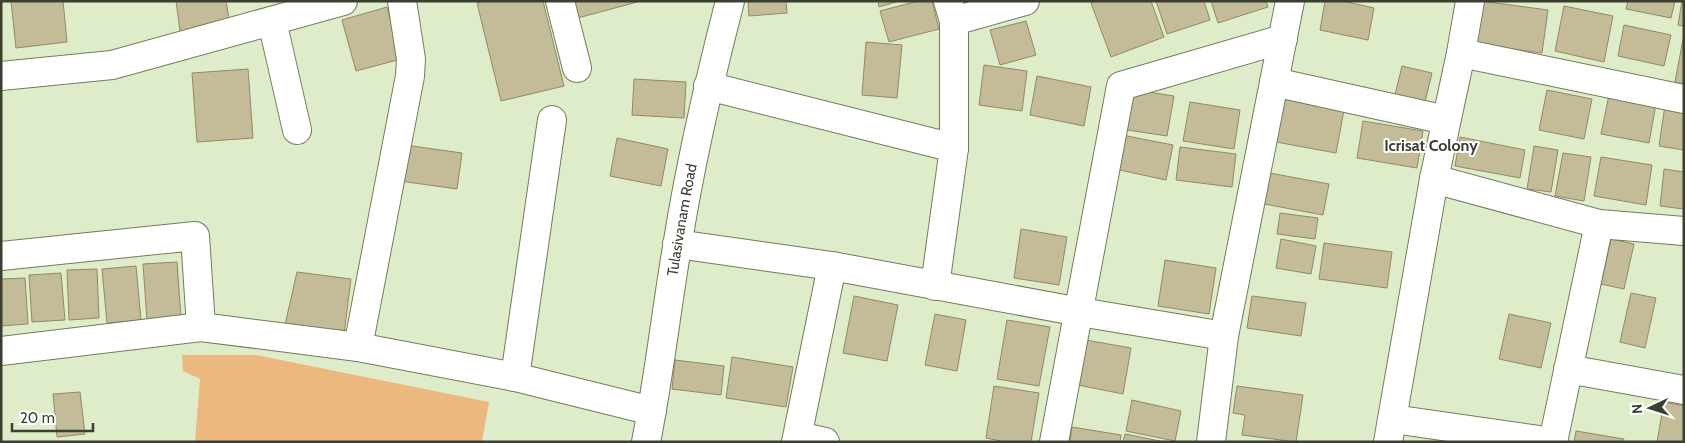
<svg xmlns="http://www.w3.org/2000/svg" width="1685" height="443" font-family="Cabin,sans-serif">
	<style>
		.green { fill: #ebb880 }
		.building { fill: #c4bc99; stroke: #918867 }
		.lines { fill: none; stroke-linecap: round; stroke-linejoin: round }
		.minor-casing { stroke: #717c5c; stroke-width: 30 }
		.minor { stroke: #fff; stroke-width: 28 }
		.labels { text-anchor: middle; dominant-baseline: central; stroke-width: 4; stroke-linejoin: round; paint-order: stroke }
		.street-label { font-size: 15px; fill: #3a3f31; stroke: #fff }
		.neighbourhood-label { font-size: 16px; font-weight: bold; fill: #3a3f31; stroke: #fff }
	</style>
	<rect width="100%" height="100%" fill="#dfecc9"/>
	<!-- green -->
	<path class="green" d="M182 355H256L489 402 482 442H195L200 379 183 371Z"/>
	<!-- building -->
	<path class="building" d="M11 1H63L67 42 16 48Z
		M176 1H226L230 25 180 31Z
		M483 1H543L564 86 501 101 477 3Z
		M570 1H641L574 19Z
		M748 1H786L787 13 749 16Z
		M878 1H899L879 7Z
		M918 1H932L939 29 889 42 880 11Z
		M1096 1H1151L1164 37 1111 57 1091 3Z
		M1156 1H1204L1210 20 1167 34Z
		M1211 1H1266L1268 7 1218 23Z
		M1325 1H1343L1374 8 1368 40 1320 30Z
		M1481 1 1548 10 1542 53 1476 44Z
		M1628 1H1675L1671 18 1626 9Z
		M1682 1H1684V26L1678 25Z
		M1564 6 1613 16 1604 62 1555 51Z
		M387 7 401 59 356 71 342 20Z
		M1026 21 1036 55 1000 65 990 30Z
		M1624 25 1671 35 1664 66 1618 56Z
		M1684 34V84L1675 82Z
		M866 42 902 45 897 98 862 95Z
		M984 65 1027 71 1022 111 979 105Z
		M1402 66 1432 73 1425 102 1395 95Z
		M248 69 253 138 197 142 192 73Z
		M1037 76 1091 87 1084 126 1030 115Z
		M634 79 686 82 684 118 632 115Z
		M1128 89 1174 96 1167 136 1121 129Z
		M1547 90 1592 99 1584 139 1539 130Z
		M1609 95 1656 104 1649 143 1601 134Z
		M1284 99 1344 110 1336 153 1276 142Z
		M1190 102 1240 110 1234 149 1183 141Z
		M1665 105 1684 108V150L1659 146Z
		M1363 121 1423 131 1417 168 1357 158Z
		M1122 135 1173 145 1166 180 1115 169Z
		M1460 137 1525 150 1520 178 1455 166Z
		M617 138 668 149 661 186 610 176Z
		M405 145 462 153 457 189 400 181Z
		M1534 146 1558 150 1551 192 1527 189Z
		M1180 147 1236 154 1232 187 1176 180Z
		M1563 153 1591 157 1584 201 1555 196Z
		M1601 157 1652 165 1646 205 1594 196Z
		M1664 169 1684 172V209L1660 206Z
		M1264 172 1329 184 1323 215 1259 203Z
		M1280 213 1318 218 1315 239 1277 234Z
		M1021 229 1067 237 1059 285 1014 278Z
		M1281 239 1316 246 1311 274 1276 268Z
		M1611 239 1634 244 1624 289 1601 284Z
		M1324 243 1392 252 1387 288 1319 279Z
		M1165 260 1216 268 1209 314 1158 306Z
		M177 262 181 318 147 321 143 264Z
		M136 266 141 320 107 323 102 269Z
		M97 269 99 318 69 320 67 270Z
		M297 272 351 279 344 334 285 325Z
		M61 273 65 320 32 322 29 275Z
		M25 278 28 324 1 326V279Z
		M1631 293 1656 298 1645 348 1620 342Z
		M854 296 898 305 887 361 843 353Z
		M1252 296 1306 303 1301 336 1247 328Z
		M935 314 966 320 957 371 925 365Z
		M1509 314 1551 323 1541 368 1499 359Z
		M1007 320 1050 327 1039 386 997 379Z
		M1086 340 1131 348 1123 394 1078 385Z
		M732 357 793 367 786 407 726 398Z
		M675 360 724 366 721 395 672 389Z
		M994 386 1039 393 1031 442H1006L986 438Z
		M1237 386 1303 395 1296 442 1242 435 1245 415 1233 413Z
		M80 392 85 434 57 437 53 394Z
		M1132 400 1181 411 1175 441 1126 431Z
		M1664 402 1684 406V442H1657Z
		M1072 427 1121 435 1120 442H1070Z
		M1576 431 1624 439 1623 442H1574Z
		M1125 434 1165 442H1123Z"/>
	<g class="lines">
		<!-- minor casing -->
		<g class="minor-casing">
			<g id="minor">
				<path d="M560 1 577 68"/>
				<path d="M272 21 297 130"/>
				<path d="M954 21 1025 1"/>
				<path d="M1461 53 1684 99"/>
				<path d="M1 76 112 65 343 1"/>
				<path d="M1274 82 1446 120"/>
				<path d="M708 86 954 148"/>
				<path d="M1434 179 1599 224 1684 231"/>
				<path d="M677 244 832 266 1080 312 1224 336"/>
				<path d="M1 256 195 236 201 327"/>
				<path d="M935 286 954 148V21L948 1"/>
				<path d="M358 347 410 76 411 59 402 1"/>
				<path d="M1 351 201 327 358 347 515 377 652 411"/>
				<path d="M1568 369 1684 390"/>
				<path d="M515 377 552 120"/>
				<path d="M1393 419 1553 442"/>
				<path d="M798 436 825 442"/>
				<path id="s1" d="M646 442C659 377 666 312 677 247 690 164 709 82 730 1"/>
				<path d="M796 442 832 266"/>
				<path d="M1054 442 1121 86 1283 39"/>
				<path d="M1211 442 1224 336 1290 1"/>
				<path d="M1388 442 1434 179 1461 53 1470 1"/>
				<path d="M1553 442 1599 224"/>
			</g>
		</g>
		<!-- minor -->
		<use href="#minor" class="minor"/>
	</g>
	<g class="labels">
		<!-- street labels -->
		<g class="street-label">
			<text stroke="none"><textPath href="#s1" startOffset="225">Tulasivanam Road</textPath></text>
		</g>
		<!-- neighbourhood labels -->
		<g class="neighbourhood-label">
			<text x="1431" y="145">Icrisat Colony</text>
		</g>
	</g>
	<!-- border -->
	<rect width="1685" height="443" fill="none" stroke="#3a3f31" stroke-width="5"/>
	<!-- north arrow -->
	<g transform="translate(1650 408) rotate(266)" stroke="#ffffff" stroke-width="4" paint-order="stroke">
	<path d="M0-4L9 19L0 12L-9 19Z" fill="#3a3f31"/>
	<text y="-8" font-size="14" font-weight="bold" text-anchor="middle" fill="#3a3f31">N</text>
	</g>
	<!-- scale -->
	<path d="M12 423v8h81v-8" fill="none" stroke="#3a3f31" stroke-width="2.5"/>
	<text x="20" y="423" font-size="15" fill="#3a3f31" stroke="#ffffff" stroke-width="4" paint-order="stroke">20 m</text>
</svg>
